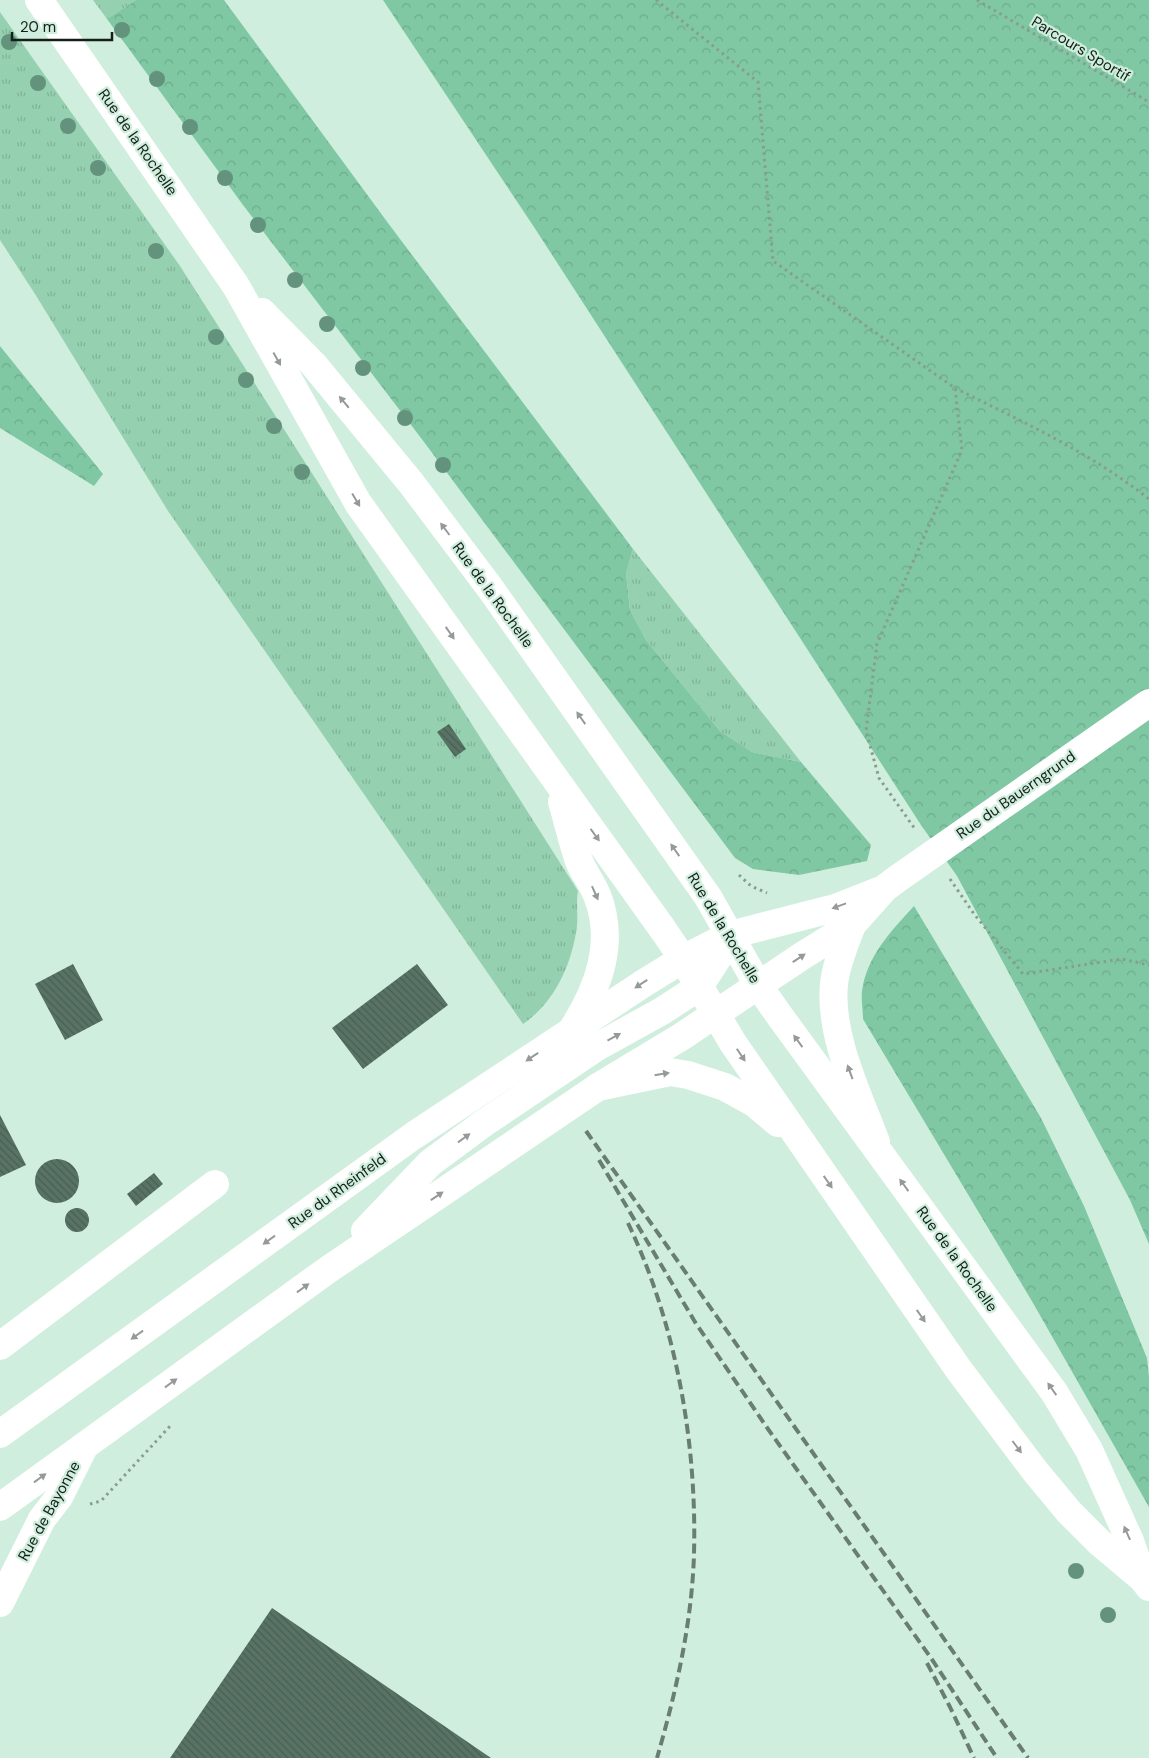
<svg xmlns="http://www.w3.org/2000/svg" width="1149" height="1758" font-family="'DM Sans',sans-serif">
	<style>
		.grass { fill: url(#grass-tufts) }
		.forest { fill: url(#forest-crowns) }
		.building { fill: url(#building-back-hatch) }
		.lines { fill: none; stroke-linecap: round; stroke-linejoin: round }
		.path { stroke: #869d90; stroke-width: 3; stroke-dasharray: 2.5 4; stroke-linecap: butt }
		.minor { stroke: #fff; stroke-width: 28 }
		.tertiary { stroke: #fff; stroke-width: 28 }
		.secondary { stroke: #fff; stroke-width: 28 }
		.rail { stroke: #697d72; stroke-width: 4; stroke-dasharray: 10 5; stroke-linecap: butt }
		.tree { fill: #63927d }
		.oneway { fill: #959a98 }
		.labels { text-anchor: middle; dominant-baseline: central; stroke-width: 4.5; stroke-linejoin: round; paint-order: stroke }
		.street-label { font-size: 15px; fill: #141f19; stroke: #d0eedd }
	</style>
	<defs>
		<pattern id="grass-tufts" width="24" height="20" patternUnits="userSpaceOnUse" patternTransform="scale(1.25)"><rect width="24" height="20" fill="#95d1b1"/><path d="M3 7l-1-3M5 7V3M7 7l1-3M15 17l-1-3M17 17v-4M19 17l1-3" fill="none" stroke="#80b398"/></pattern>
		<pattern id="forest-crowns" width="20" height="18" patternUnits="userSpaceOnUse" patternTransform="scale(1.25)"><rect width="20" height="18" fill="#7fc8a3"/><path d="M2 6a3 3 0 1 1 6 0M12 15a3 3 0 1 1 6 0" fill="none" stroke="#6dab8c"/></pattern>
		<pattern id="building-back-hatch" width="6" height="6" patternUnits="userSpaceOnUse" patternTransform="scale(1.25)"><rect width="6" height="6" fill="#587365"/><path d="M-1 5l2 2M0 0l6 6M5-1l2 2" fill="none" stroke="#485e52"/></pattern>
	</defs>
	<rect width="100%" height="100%" fill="#d0eedd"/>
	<!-- grass -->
	<path class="grass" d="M93 0H136L107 19Z
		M0 12 180 266 578 891C576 903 578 914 577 926 572 964 555 1002 523 1024L168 511 35 294 0 240Z
		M633 549 801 762 752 752 720 731 646 640 630 610 626 573Z"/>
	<!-- forest -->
	<path class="forest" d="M136 0H224L388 223 633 549 626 573 630 610 646 640 720 731 752 752 801 762 871 845 867 861 799 875 753 869 735 858 421 438 243 205 107 19Z
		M383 0H1149V1244L1130 1200 957 876 921 825 534 227Z
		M0 346 103 474 94 486 0 428Z
		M914 906 1041 1118 1084 1206 1147 1358 1149 1377V1507L1033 1303 863 1019C863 1010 861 1000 862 991 867 956 891 931 914 906Z"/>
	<!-- building -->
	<path class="building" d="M449 724 466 749 455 757 437 732Z
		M73 964 103 1020 65 1040 35 984Z
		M417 964 448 1005 363 1069 332 1028Z
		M0 1115 26 1165 0 1177Z
		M35 1181a22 22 0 1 1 44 0a22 22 0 1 1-44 0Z
		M154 1173 163 1184 136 1206 127 1194Z
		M65 1220a12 12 0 1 1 24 0a12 12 0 1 1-24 0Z
		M272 1608 491 1758H170Z"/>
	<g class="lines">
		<!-- path -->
		<path class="path" d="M656 0 758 82 773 261 955 388 962 450 877 644 866 731 879 778 915 829
			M977 0 1149 102
			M955 388C1021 421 1091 453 1149 499
			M739 875 751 886 767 893
			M950 879 974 914 1023 974 1122 959 1149 965
			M90 1504 101 1501 172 1424"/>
		<!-- minor -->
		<path class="minor" d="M0 1346 215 1184
			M0 1603 42 1519 59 1497 84 1447"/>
		<!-- tertiary -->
		<path class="tertiary" d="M852 925C845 944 836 964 834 984 829 1036 858 1094 876 1142
			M365 1231 430 1163 484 1123 597 1047 662 1011 699 987 721 953 730 935
			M0 1434 413 1136 644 983 683 959 730 935 835 908 881 890
			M0 1507 329 1269 598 1087 681 1037 802 956 852 925 885 888 897 879 1149 703"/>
		<!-- secondary -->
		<path class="secondary" d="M39 0 236 286 358 503 664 931 683 959 733 1043 959 1370 1035 1471 1069 1512 1099 1542 1143 1579 1149 1587
			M262 312 314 365 411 483 490 588 708 897 758 985 779 1015 1054 1392 1089 1450 1130 1541 1143 1579
			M562 802C568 821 572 842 579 861 584 873 592 883 597 895 616 943 598 989 572 1030
			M598 1087 670 1072 688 1075 725 1087 754 1103 778 1123"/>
		<!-- rail -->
		<path class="rail" d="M586 1131 1028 1758
			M599 1160 695 1322 768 1429 931 1658 997 1758
			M628 1223C676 1324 697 1442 694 1554 692 1623 676 1692 657 1758
			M927 1663 950 1707 974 1758"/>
	</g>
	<!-- trees -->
	<g class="tree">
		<circle cx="122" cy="30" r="8"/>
		<circle cx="9" cy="42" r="8"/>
		<circle cx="157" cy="79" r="8"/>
		<circle cx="38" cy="83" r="8"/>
		<circle cx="68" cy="126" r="8"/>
		<circle cx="190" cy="127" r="8"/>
		<circle cx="98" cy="168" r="8"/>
		<circle cx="225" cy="178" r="8"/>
		<circle cx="258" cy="225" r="8"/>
		<circle cx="156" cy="251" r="8"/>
		<circle cx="295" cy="280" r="8"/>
		<circle cx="327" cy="324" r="8"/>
		<circle cx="216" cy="337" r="8"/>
		<circle cx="363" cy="368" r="8"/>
		<circle cx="246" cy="380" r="8"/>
		<circle cx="405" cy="418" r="8"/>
		<circle cx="274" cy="426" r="8"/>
		<circle cx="443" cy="465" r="8"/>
		<circle cx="302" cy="472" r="8"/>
		<circle cx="1076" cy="1571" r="8"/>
		<circle cx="1108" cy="1615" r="8"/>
	</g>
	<!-- one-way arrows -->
	<defs><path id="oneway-solid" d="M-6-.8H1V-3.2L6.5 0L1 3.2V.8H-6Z" transform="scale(1.25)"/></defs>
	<g class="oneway">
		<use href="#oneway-solid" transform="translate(277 359) rotate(61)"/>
		<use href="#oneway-solid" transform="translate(344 402) rotate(-130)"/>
		<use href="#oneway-solid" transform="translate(356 500) rotate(59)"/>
		<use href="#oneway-solid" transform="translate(445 529) rotate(-127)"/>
		<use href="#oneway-solid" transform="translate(450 633) rotate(55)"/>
		<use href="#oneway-solid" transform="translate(581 718) rotate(-125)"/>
		<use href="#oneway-solid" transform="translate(595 835) rotate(54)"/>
		<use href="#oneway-solid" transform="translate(675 850) rotate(-125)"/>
		<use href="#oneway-solid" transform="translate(595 893) rotate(66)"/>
		<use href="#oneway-solid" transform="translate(839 906) rotate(160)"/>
		<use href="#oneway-solid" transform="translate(799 958) rotate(-33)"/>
		<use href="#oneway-solid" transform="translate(641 984) rotate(147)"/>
		<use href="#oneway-solid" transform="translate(614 1037) rotate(-29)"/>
		<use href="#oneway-solid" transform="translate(798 1041) rotate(-126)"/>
		<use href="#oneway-solid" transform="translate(741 1055) rotate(56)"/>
		<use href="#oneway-solid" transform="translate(532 1057) rotate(146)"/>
		<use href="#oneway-solid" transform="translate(850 1072) rotate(-110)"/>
		<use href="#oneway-solid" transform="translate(662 1074) rotate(-9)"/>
		<use href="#oneway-solid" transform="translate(464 1138) rotate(-36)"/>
		<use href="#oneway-solid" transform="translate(828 1182) rotate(55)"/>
		<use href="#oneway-solid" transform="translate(904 1185) rotate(-126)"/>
		<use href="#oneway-solid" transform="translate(437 1196) rotate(-34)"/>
		<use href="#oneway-solid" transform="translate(269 1240) rotate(144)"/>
		<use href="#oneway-solid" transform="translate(303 1288) rotate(-36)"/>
		<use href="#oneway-solid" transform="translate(921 1316) rotate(55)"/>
		<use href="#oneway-solid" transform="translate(137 1335) rotate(144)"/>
		<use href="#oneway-solid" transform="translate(171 1383) rotate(-36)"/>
		<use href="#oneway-solid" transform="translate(1052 1389) rotate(-125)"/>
		<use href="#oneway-solid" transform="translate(1017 1447) rotate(53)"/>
		<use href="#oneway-solid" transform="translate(40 1478) rotate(-36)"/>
		<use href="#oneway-solid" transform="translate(1127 1533) rotate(-114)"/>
	</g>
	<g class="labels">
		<!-- street labels -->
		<g class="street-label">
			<text transform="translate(1081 49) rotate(31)">Parcours Sportif</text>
			<text transform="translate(138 142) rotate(55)">Rue de la Rochelle</text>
			<text transform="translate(493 595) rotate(54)">Rue de la Rochelle</text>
			<text transform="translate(1016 795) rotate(-35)">Rue du Bauerngrund</text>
			<text transform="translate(724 928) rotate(59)">Rue de la Rochelle</text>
			<text transform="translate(337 1191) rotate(-36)">Rue du Rheinfeld</text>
			<text transform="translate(957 1259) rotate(54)">Rue de la Rochelle</text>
			<text transform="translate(49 1511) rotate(-61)">Rue de Bayonne</text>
		</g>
	</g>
	<!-- scale -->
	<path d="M12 32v8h100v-8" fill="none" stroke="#141f19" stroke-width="2.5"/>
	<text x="20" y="32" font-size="15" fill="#141f19" stroke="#d0eedd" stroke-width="4" paint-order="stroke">20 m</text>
</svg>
